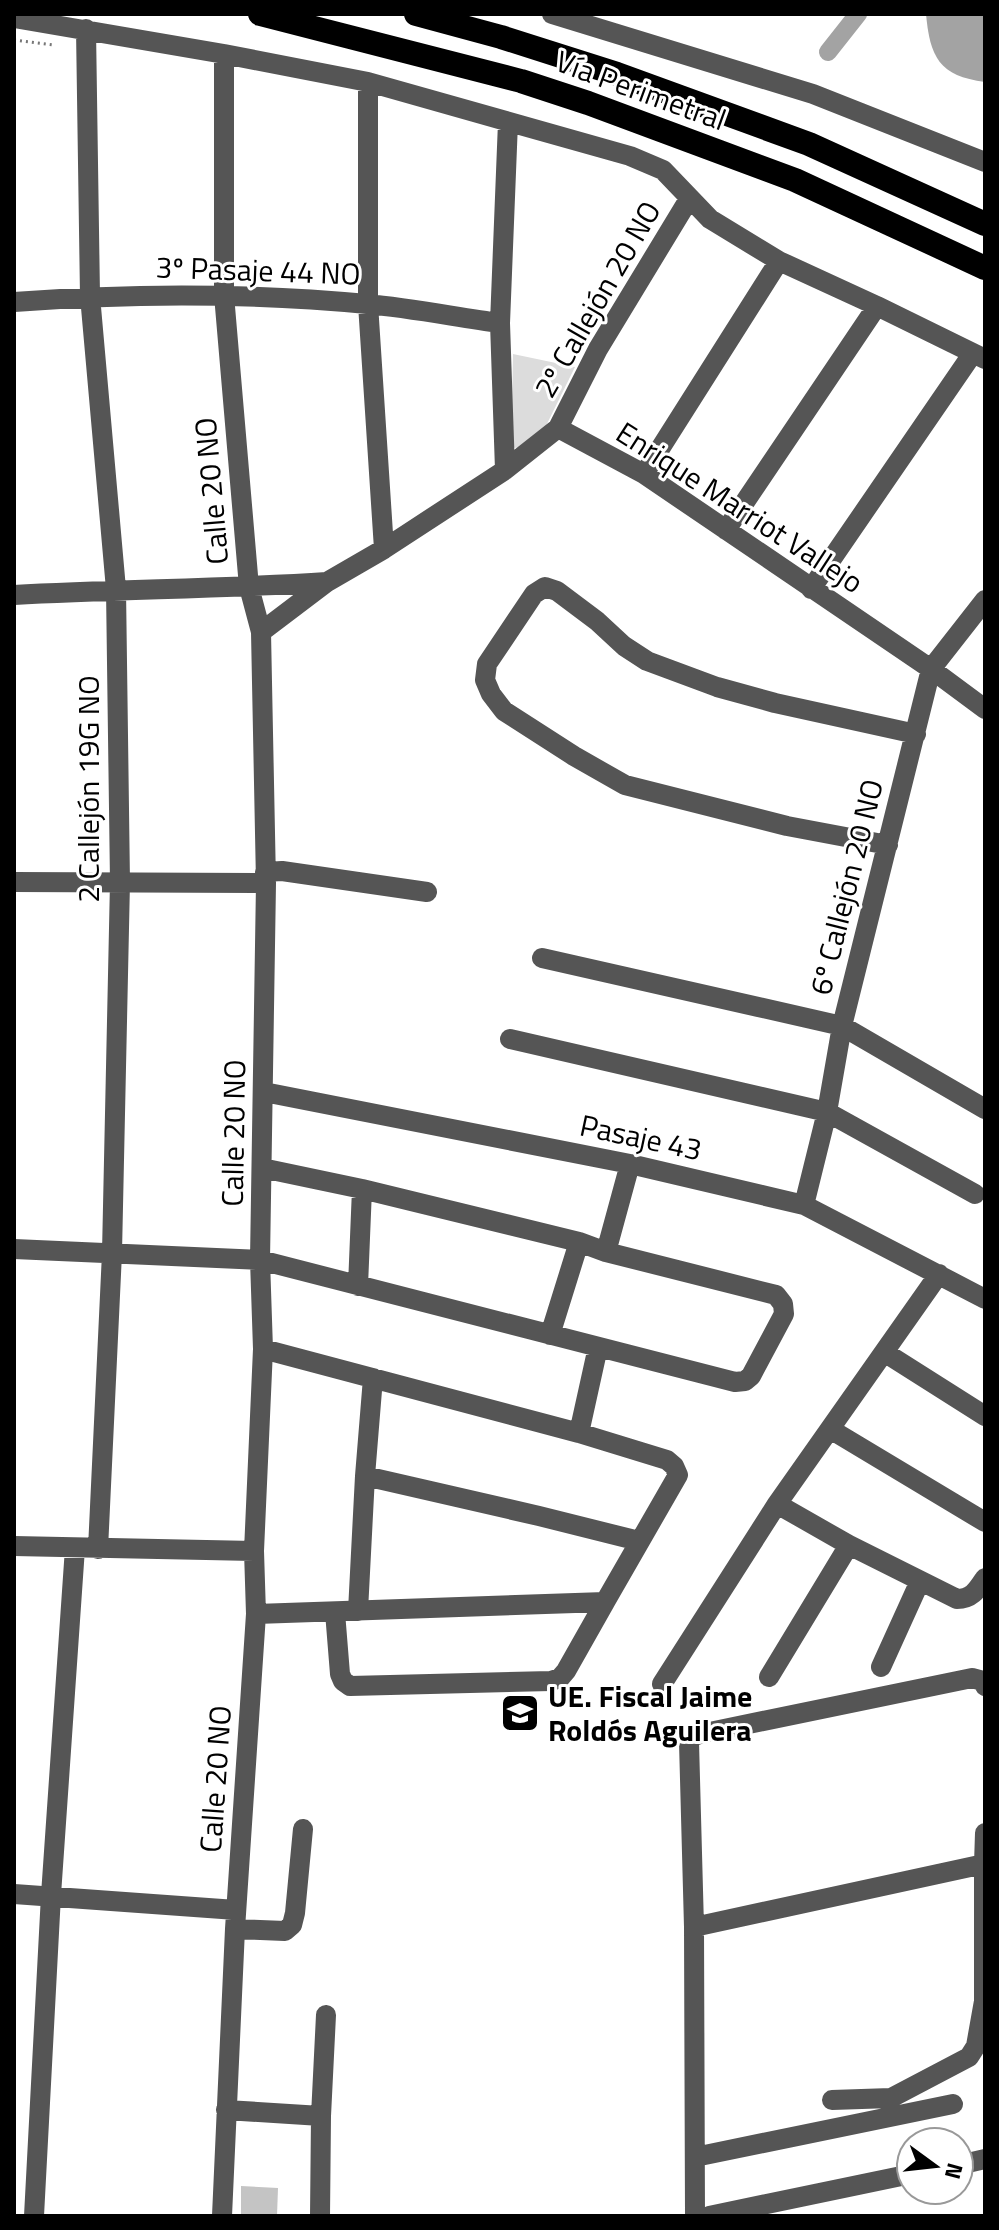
<svg xmlns="http://www.w3.org/2000/svg" width="999" height="2230" font-family="'Titillium Web',sans-serif">
	<style>
		.green { fill: #dcdcdc }
		.water { fill: #a3a3a3 }
		.lines { fill: none; stroke-linecap: round; stroke-linejoin: round }
		.canal { stroke: #a3a3a3; stroke-width: 18 }
		.building { fill: #c4c4c4 }
		.path { stroke: #777; stroke-width: 3; stroke-dasharray: 2 4; stroke-linecap: butt }
		.minor { stroke: #555; stroke-width: 20 }
		.highway { stroke: #000; stroke-width: 24 }
		.labels { text-anchor: middle; dominant-baseline: central; stroke-width: 6; stroke-linejoin: round; paint-order: stroke }
		.street-label { font-size: 30px; fill: #000; stroke: #fff }
		.poi-label { font-size: 30px; font-weight: bold; fill: #000; stroke: #fff; text-anchor: start }
	</style>
	<rect width="100%" height="100%" fill="#fff"/>
	<!-- green -->
	<path class="green" d="M513 354 575 367 542 434 528 447 511 448Z"/>
	<!-- water -->
	<path class="water" d="M926 14H985V82C939 76 930 57 926 14Z"/>
	<g class="lines">
		<!-- canal -->
		<path class="canal" d="M828 52 858 14"/>
	</g>
	<!-- building -->
	<path class="building" d="M241 2186 278 2188 277 2216H241Z"/>
	<g class="lines">
		<!-- path -->
		<path class="path" d="M14 40 53 45"/>
		<!-- minor -->
		<path class="minor" d="M552 14 813 94 985 162
			M14 18 224 54 368 82 630 156 663 170 710 219 779 261 877 306 985 359
			M86 29 90 296 116 589 120 882 112 1253 98 1549
			M368 82V304L384 549
			M14 302C131 293 250 293 367 304 411 308 456 317 500 323
			M558 428 644 474 931 669 985 709
			M505 470 500 323 508 122
			M644 474 779 261
			M726 530 877 306
			M811 589 973 353
			M14 595C118 589 223 589 327 582
			M261 632 327 582 384 549 505 470 558 428 598 349 689 199
			M888 845 787 826 625 785 574 756 504 711 491 694 485 680 487 664 534 594 545 587 557 591 597 621 624 646 647 661 717 687 775 703 916 734
			M265 872 282 871 427 892
			M14 882 266 883
			M542 958 842 1026 985 1109
			M510 1039 827 1112 975 1194
			M264 1092 630 1164 804 1205 985 1299
			M804 1205 827 1112 842 1026 931 669 985 600
			M14 1249 260 1260 735 1382 745 1381 751 1376 784 1314 783 1304 776 1295 606 1252 579 1242 362 1189 262 1168
			M606 1252 630 1164
			M358 1286 362 1189
			M550 1335 579 1242
			M884 1352 985 1416
			M830 1429 985 1522
			M579 1433 598 1347
			M365 1476 539 1516 639 1541
			M777 1504 849 1545 957 1599C972 1599 977 1590 985 1578
			M14 1546 254 1551
			M358 1611 365 1476 373 1378
			M335 1612 340 1674 343 1681 350 1686 551 1681 560 1678 566 1671 605 1602
			M256 1614 605 1602 678 1475 674 1466 667 1460 579 1433 263 1349
			M881 1667 920 1581
			M769 1677 849 1545
			M662 1684 777 1504 939 1274
			M14 1894 236 1910
			M694 1927 984 1864 985 1833
			M235 1929 285 1931 292 1925 295 1913 303 1829
			M832 2100 891 2098 969 2057 976 2046 984 2001V1864
			M226 2110 321 2116 326 2015
			M695 2157 953 2104
			M959 2165 985 2159
			M34 2216 51 1895 75 1548
			M222 2216 235 1929 256 1614 254 1551 263 1349 260 1260 266 883 261 632 249 587 224 295V54
			M320 2216 321 2116
			M695 2216 694 1927 689 1742 692 1737 700 1734 972 1678 983 1681 985 1686
			M709 2216 911 2174"/>
		<!-- highway -->
		<path class="highway" d="M260 14 521 81 588 103 795 180 985 268
			M416 14 501 37 617 74 809 144 985 224"/>
	</g>
	<!-- icons -->
	<defs>
		<g id="school-square" transform="scale(2)"><rect x="-9" y="-9" width="18" height="18" rx="4" fill="#000" stroke="#fff"/><path d="M0-5L7-2L0 1L-7-2ZM-4 1L0 2.5L4 1V4Q0 6-4 4Z" fill="#fff"/></g>
	</defs>
	<g fill-rule="evenodd">
		<use href="#school-square" x="520" y="1713"/>
	</g>
	<g class="labels">
		<!-- street labels -->
		<g class="street-label">
			<text transform="translate(641 90) rotate(20)">Vía Perimetral</text>
			<text transform="translate(258 270) rotate(2)">3º Pasaje 44 NO</text>
			<text transform="translate(597 299) rotate(-60)">2º Callejón 20 NO</text>
			<text transform="translate(211 491) rotate(-95)">Calle 20 NO</text>
			<text transform="translate(740 507) rotate(33)">Enrique Marriot Vallejo</text>
			<text transform="translate(88 789) rotate(-90)">2 Callejón 19G NO</text>
			<text transform="translate(846 887) rotate(-76)">6º Callejón 20 NO</text>
			<text transform="translate(233 1133) rotate(-89)">Calle 20 NO</text>
			<text transform="translate(641 1137) rotate(12)">Pasaje 43</text>
			<text transform="translate(215 1779) rotate(-86)">Calle 20 NO</text>
		</g>
		<!-- poi labels -->
		<g class="poi-label">
			<text x="548" y="1696">UE. Fiscal Jaime<tspan x="548" dy="34">Roldós Aguilera</tspan></text>
		</g>
	</g>
	<!-- border -->
	<rect width="999" height="2230" fill="none" stroke="#000000" stroke-width="32"/>
	<!-- north arrow -->
	<g transform="translate(935 2166) rotate(105)"><circle r="38" fill="#ffffff" stroke="#999999" stroke-width="2"/>
	<path d="M0-6L14 30L0 20L-14 30Z" fill="#000000"/>
	<text y="-12" font-size="22" font-weight="bold" text-anchor="middle" fill="#000000">N</text>
	</g>
</svg>
